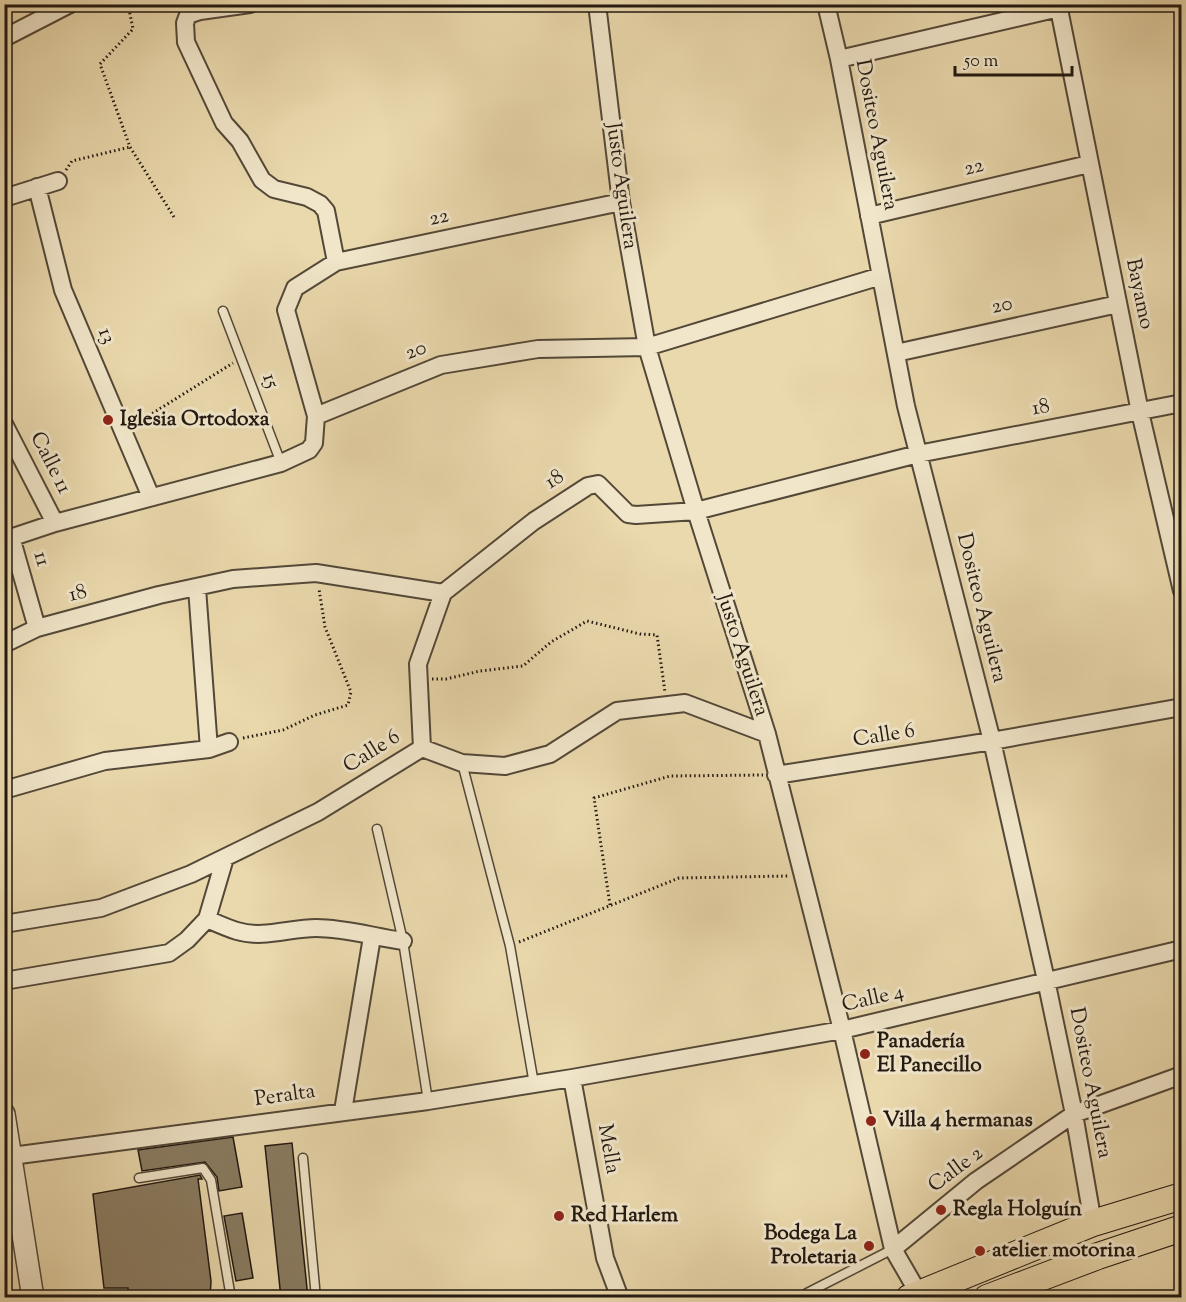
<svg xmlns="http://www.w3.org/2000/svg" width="1186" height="1302" font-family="'Sorts Mill Goudy',serif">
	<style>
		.building { fill: #8a7c62; stroke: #211811; stroke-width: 1.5 }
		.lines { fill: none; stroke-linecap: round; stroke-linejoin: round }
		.service-casing { stroke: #534838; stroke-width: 11 }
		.minor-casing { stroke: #534838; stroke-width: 20 }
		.tertiary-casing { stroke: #534838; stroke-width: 24 }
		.primary-casing { stroke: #211811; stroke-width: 28 }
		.path { stroke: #211811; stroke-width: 3; stroke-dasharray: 1.5 3; stroke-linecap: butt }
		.service { stroke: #f1e6ca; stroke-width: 8 }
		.minor { stroke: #f1e6ca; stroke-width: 16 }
		.tertiary { stroke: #f1e6ca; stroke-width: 21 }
		.primary { stroke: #ead9ad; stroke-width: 26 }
		.poi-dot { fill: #8f2418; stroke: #f1e6ca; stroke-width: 2 }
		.labels { text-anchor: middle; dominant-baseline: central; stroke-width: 6; stroke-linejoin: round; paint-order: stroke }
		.street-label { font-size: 21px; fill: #211811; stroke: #f1e6ca }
		.poi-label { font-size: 21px; font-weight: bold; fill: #211811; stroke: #f1e6ca; text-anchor: start }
	</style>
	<rect width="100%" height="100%" fill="#ead9ad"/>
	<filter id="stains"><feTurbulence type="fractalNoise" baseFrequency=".00333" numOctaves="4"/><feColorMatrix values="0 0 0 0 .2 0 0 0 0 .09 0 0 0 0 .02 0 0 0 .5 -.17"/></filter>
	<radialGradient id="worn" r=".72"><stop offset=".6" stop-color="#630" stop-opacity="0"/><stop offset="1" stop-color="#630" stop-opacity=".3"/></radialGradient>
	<!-- building -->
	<path class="building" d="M233 1137 242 1187 219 1191 217 1177 205 1162 142 1171 138 1150Z
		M292 1143 308 1298H281L265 1146Z
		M200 1175 202 1179H198L211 1281 210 1298H128V1288H104L93 1194Z
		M242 1213 253 1278 236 1281 224 1216Z"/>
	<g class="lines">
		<!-- service casing -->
		<g class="service-casing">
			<path id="service" d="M223 311 281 463
				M462 763 510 946 534 1084
				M377 829 403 941 428 1101
				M303 1158 316 1298
				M139 1178 203 1168 211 1180 231 1298
				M807 1293 893 1249"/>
		</g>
		<!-- minor casing -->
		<g class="minor-casing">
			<path id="minor" d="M250 4 200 11 188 15 185 23 186 42 224 123 240 141 262 180 274 189 307 197 320 204 326 211 336 262
				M597 4 621 202 647 347 696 511 767 734 842 1030 893 1249 919 1294
				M826 4 839 59 906 406 992 741 1046 980 1074 1114 1093 1223
				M1058 4 1140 412 1182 591
				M4 38 70 4
				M839 59 1059 8
				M37 187 63 290 151 497
				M4 198 58 181
				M869 216 1089 164
				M896 353 1118 304
				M316 416 441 365 538 349 647 347 881 276
				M4 424 55 523
				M11 537 37 628
				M4 540 55 523 281 463 309 450 314 443 316 416 286 310 295 288 336 262 621 202
				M197 588 209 749
				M4 644 37 628 159 595 233 579 316 573 443 593 534 521 588 486 598 484 628 514 636 515 696 511 918 454 1182 403
				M422 748 462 763 505 766 550 754 617 711 685 703 767 734
				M422 748 418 664 443 593
				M776 775 992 741 1182 707
				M4 790 105 761 209 749 229 742
				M207 919C216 923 227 928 237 931 263 939 290 928 316 928 345 928 374 937 403 941
				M4 924 101 908 191 874 318 812 422 748
				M4 981 169 953 187 940 207 919 225 858
				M572 1078 605 1258 620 1298
				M343 1111 372 937
				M4 1157 428 1101 572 1078 842 1030 1182 949
				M893 1249 976 1181 1074 1114 1182 1075"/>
		</g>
		<!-- tertiary casing -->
		<g class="tertiary-casing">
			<path id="tertiary" d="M4 1114 33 1298"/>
		</g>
		<!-- primary casing -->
		<g class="primary-casing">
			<path id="primary" d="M909 1298 1093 1223 1182 1196
				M987 1298 1098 1256 1182 1228"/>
		</g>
		<!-- path -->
		<path class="path" d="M128 4 133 29 100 64 130 147 174 217
			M66 170 72 161 130 147
			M137 423 233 363
			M432 679H446L480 671 523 666 551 642 587 621 640 634 657 635 665 692
			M243 738 283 730 315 715 348 705 351 692 325 627 319 589
			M610 905 594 798 670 776 763 775
			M519 942 679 878 788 876"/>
		<!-- service -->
		<use href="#service" class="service"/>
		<!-- minor -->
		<use href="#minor" class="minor"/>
		<!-- tertiary -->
		<use href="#tertiary" class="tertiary"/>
		<!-- primary -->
		<use href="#primary" class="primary"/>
	</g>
	<!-- markers -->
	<g class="poi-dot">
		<circle cx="108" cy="420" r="6"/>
		<circle cx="865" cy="1054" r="6"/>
		<circle cx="871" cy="1121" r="6"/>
		<circle cx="941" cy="1210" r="6"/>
		<circle cx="559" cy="1216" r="6"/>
		<circle cx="869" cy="1246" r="6"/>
		<circle cx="980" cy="1251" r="6"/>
	</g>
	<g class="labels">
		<!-- street labels -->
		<g class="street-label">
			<text transform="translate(876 135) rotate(79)">Dositeo Aguilera</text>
			<text transform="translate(974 168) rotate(-13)">22</text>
			<text transform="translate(621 186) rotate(82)">Justo Aguilera</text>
			<text transform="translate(439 218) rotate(-12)">22</text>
			<text transform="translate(1139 294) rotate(78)">Bayamo</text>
			<text transform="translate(1002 306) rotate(-12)">20</text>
			<text transform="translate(106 336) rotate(68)">13</text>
			<text transform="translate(416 351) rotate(-21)">20</text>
			<text transform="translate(270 381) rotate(70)">15</text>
			<text transform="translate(1041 408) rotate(-11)">18</text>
			<text transform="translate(50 463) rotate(63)">Calle 11</text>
			<text transform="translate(555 480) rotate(-33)">18</text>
			<text transform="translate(41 559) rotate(74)">11</text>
			<text transform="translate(78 594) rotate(-15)">18</text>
			<text transform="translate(981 608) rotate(76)">Dositeo Aguilera</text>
			<text transform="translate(742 655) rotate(72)">Justo Aguilera</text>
			<text transform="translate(884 736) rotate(-9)">Calle 6</text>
			<text transform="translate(372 752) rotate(-32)">Calle 6</text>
			<text transform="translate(873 999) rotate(-13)">Calle 4</text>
			<text transform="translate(1090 1083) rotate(79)">Dositeo Aguilera</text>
			<text transform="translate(285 1096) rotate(-8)">Peralta</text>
			<text transform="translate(608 1149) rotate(80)">Mella</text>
			<text transform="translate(956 1170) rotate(-37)">Calle 2</text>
		</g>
		<!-- poi labels -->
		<g class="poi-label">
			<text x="120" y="420">Iglesia Ortodoxa</text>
			<text x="877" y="1042">Panadería<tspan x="877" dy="24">El Panecillo</tspan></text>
			<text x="883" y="1121">Villa 4 hermanas</text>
			<text x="953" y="1210">Regla Holguín</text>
			<text x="571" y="1216">Red Harlem</text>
			<text x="857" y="1234" text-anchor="end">Bodega La<tspan x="857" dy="24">Proletaria</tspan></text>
			<text x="992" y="1251">atelier motorina</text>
		</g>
	</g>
	<!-- margin -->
	<rect width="1186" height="1302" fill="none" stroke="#ead9ad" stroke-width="24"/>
	<rect x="6" y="6" width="1174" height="1290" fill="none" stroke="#211811" stroke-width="3"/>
	<rect x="12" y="12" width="1162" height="1278" fill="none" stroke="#211811" stroke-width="1.5"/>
	<!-- scale -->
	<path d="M955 66v9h117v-9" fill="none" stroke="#211811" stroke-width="3"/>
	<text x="964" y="66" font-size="18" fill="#211811" stroke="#f1e6ca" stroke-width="4.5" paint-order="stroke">50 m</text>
	<rect width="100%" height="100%" filter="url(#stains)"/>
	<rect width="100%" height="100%" fill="url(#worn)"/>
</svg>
